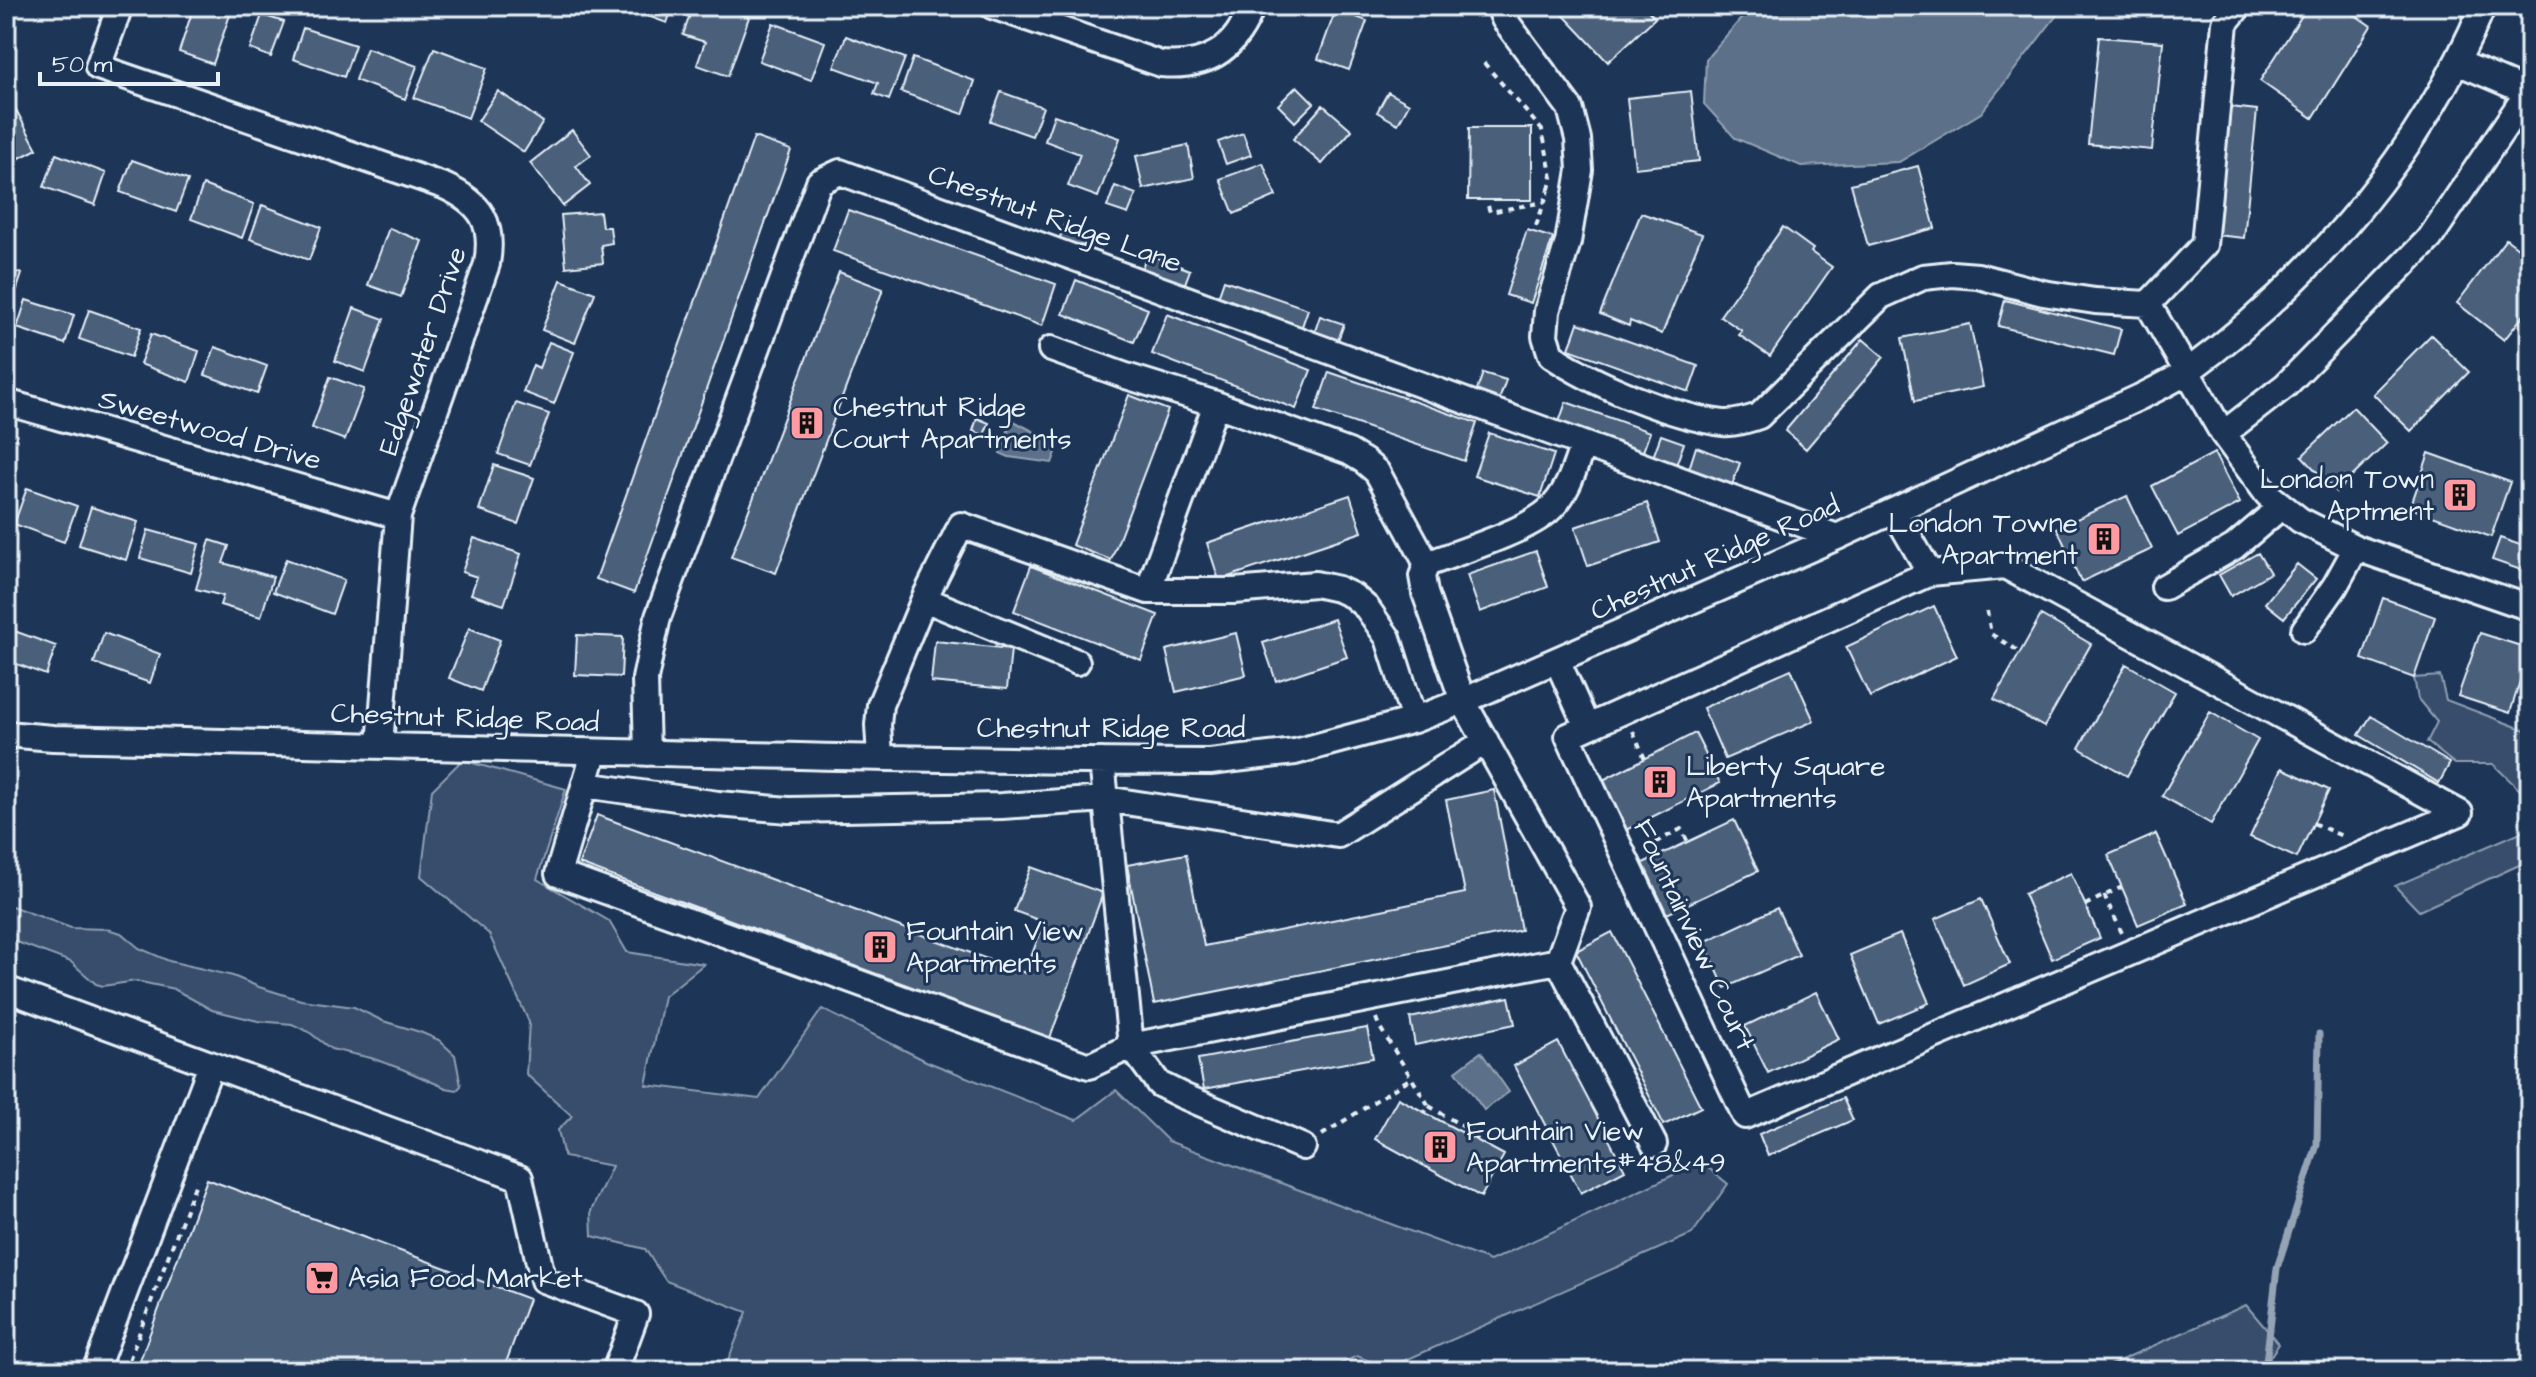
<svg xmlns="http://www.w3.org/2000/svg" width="2536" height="1377" font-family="'Architects Daughter',sans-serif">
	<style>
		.green { fill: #374d6c; stroke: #909fb2; stroke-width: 2 }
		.water { fill: #5d7089; stroke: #95a4b5; stroke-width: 2 }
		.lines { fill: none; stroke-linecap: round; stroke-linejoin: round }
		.stream { stroke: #95a4b5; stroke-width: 7 }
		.building { fill: #495e7a; stroke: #e8f1f8; stroke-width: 2 }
		.minor-casing { stroke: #e8f1f8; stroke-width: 30 }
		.path { stroke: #e8f1f8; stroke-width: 4; stroke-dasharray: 6 6; stroke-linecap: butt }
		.minor { stroke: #1d3557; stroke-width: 24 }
		.labels { text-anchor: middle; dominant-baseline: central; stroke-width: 6; stroke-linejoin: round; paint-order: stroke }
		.street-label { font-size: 28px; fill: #e8f1f8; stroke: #1d3557 }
		.poi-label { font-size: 28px; fill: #e8f1f8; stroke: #1d3557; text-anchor: start }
	</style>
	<rect width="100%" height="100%" fill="#1d3557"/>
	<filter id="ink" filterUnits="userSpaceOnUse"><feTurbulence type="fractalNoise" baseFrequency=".0125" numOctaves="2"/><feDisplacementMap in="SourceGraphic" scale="16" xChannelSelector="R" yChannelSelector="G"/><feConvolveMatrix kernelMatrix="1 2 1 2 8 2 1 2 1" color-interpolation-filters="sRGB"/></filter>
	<g filter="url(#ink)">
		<!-- green -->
		<path class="green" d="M2440 676 2446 700 2530 732V800L2493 764H2455L2427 742 2437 722 2418 699 2414 678Z
			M462 760 566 789 537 879 609 921 627 952 704 964 664 996 646 1085 759 1099 822 1009 928 1062 1076 1120 1116 1090 1168 1141 1490 1261 1701 1162 1728 1184 1692 1234 1388 1368 1357 1356 1325 1371H724L747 1312 666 1281 645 1249 592 1236 591 1211 612 1166 564 1157 558 1130 572 1116 526 1074 529 1022 489 934 421 876 432 790Z
			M2530 828V860L2419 911 2395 886Z
			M6 904 71 928 107 929 121 933 139 948 169 961 233 976 259 987 301 1000 354 1007 383 1021 420 1032 439 1040 455 1055 461 1086 457 1090 446 1088 402 1069 371 1058 331 1049 309 1032 292 1024 258 1021 212 1010 174 989 136 981 103 986 96 984 71 962 6 938Z
			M2246 1305 2279 1344 2260 1371H2096Z"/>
		<!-- water -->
		<path class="water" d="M1752 6H2064L1981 113 1899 162 1801 166 1735 138 1704 104 1706 59Z
			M1012 420 1059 445 1052 463 1009 457 1000 453Z
			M1481 1052 1509 1092 1484 1110 1456 1071Z"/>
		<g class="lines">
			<!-- stream -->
			<path class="stream" d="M2265 1371 2277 1268 2317 1145 2319 1034"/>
		</g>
		<!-- building -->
		<path class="building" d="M194 6H233L213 64 179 52Z
			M620 6H673L667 23Z
			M693 6H720L749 17 728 76 697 65 705 42 683 35Z
			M1555 6H1644L1655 18 1608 62Z
			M2308 6H2342L2371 26 2313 118 2260 81Z
			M1336 9 1367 21 1349 70 1318 59Z
			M262 15 284 22 271 57 250 49Z
			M773 23 825 42 811 80 759 61Z
			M303 28 355 45 344 77 293 59Z
			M846 36 905 58 889 100 874 94 878 83 834 67Z
			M2099 37 2163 42 2152 150 2088 144Z
			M367 48 417 66 405 99 355 80Z
			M434 48 487 68 468 118 414 98Z
			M913 58 975 81 963 114 901 92Z
			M1297 86 1314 103 1295 122 1278 105Z
			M6 91 37 149 6 165Z
			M498 91 543 122 524 152 478 121Z
			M1691 91 1699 161 1635 168 1627 98Z
			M1001 92 1043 107 1032 136 990 121Z
			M1388 92 1409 104 1398 124 1377 112Z
			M1323 105 1352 130 1322 164 1293 139Z
			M2230 107 2257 110 2244 238 2216 235Z
			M1054 115 1120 138 1098 197 1068 186 1080 154 1045 141Z
			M1469 128H1532V200H1468Z
			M572 130 591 155 576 166 590 185 563 206 530 163Z
			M1243 133 1251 155 1226 164 1218 142Z
			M754 137 791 150 634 593 596 579Z
			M1188 145 1194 178 1143 189 1136 156Z
			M56 154 106 173 95 205 44 187Z
			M132 160 188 180 176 212 120 192Z
			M1263 163 1276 196 1234 214 1220 179Z
			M1918 166 1935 228 1868 246 1851 184Z
			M203 185 254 204 242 238 191 219Z
			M1115 186 1136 194 1128 214 1107 207Z
			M262 205 321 227 309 260 250 239Z
			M848 210 1056 284 1042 326 833 251Z
			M600 212 602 227H610L612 243 601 245 603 263 566 267 561 215Z
			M1641 213 1702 234 1662 334 1630 321 1629 326 1600 314Z
			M1064 225 1088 233 1079 258 1056 250Z
			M1783 227 1813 249 1811 252 1832 267 1770 356 1739 335 1742 331 1720 316Z
			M389 228 422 241 401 297 368 285Z
			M1527 230 1553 238 1531 303 1506 295Z
			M2506 239 2530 257V307L2504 340 2457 303Z
			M1147 254 1190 270 1181 294 1138 279Z
			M6 269 22 274 6 322Z
			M839 272 883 289 776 573 731 557Z
			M561 280 595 293 575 343 542 330Z
			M1076 280 1148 309 1134 342 1063 314Z
			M1224 280 1308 309 1299 335 1215 306Z
			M26 300 74 315 65 344 17 328Z
			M2005 300 2121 329 2114 355 1998 326Z
			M354 308 384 319 365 372 335 361Z
			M89 310 141 328 131 357 79 339Z
			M1167 314 1311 370 1296 409 1152 354Z
			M1320 316 1344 324 1335 348 1312 340Z
			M1578 323 1698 366 1689 392 1569 349Z
			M1970 324 1983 387 1915 401 1902 338Z
			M151 334 199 351 189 382 140 364Z
			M2431 335 2469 372 2411 431 2373 394Z
			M1863 339 1884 357 1806 449 1785 431Z
			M549 342 574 352 554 404 523 392 533 365 539 368Z
			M215 347 267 366 257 394 205 375Z
			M1329 372 1477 423 1464 461 1316 410Z
			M1483 373 1506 380 1497 406 1474 398Z
			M330 377 364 389 345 440 312 428Z
			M1129 395 1168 410 1111 560 1072 545Z
			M1566 402 1650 432 1641 457 1557 428Z
			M516 403 549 414 530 465 498 454Z
			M2353 407 2387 443 2336 492 2302 456Z
			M977 418 989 423 984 435 973 431Z
			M1489 433 1554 454 1540 497 1474 476Z
			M1661 435 1684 443 1675 468 1652 460Z
			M1696 447 1740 463 1731 488 1688 472Z
			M2214 453 2240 503 2178 536 2152 486Z
			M2429 453 2510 482 2491 537 2410 508Z
			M494 465 534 478 518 524 479 510Z
			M27 488 77 506 64 542 14 524Z
			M1350 495 1362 532 1219 580 1207 543Z
			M2127 496 2152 549 2081 582 2057 528Z
			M1647 503 1660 542 1588 566 1575 527Z
			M91 507 138 522 126 560 79 545Z
			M148 530 199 544 191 573 140 558Z
			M474 538 521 554 504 605 471 594 477 577 462 572Z
			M2500 538 2529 548 2521 570 2492 560Z
			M210 540 229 546 223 563 273 577 261 617 220 605 223 596 196 589Z
			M1536 551 1548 587 1480 612 1467 575Z
			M2258 553 2270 573 2231 596 2219 575Z
			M286 559 344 580 332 614 273 592Z
			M2297 564 2316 579 2284 618 2265 603Z
			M1031 566 1158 615 1141 660 1014 611Z
			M2383 598 2435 617 2414 678 2362 659Z
			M1934 606 1957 656 1870 697 1846 647Z
			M2041 615 2091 644 2044 727 1994 699Z
			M1334 619 1347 657 1276 681 1263 643Z
			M6 628 56 646 46 675 6 660Z
			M469 628 500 640 481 691 449 678Z
			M104 633 160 654 150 683 94 663Z
			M1236 633 1246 675 1176 692 1166 650Z
			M2480 633 2530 649 2510 713 2458 696Z
			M577 635 623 637 621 677 575 675Z
			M935 641 1011 649 1007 689 931 682Z
			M2126 664 2175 692 2127 776 2079 748Z
			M1791 669 1814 721 1725 759 1703 708Z
			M2210 712 2258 740 2211 824 2162 796Z
			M2371 716 2450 763 2439 783 2359 735Z
			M1695 733 1720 783 1626 830 1601 781Z
			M2282 768 2329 790 2297 858 2250 837Z
			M1494 790 1521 930 1154 1004 1127 865 1186 854 1204 946 1465 893 1446 800Z
			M597 815 1025 973 1044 922 1014 911 1031 867 1103 893 1050 1038 579 864Z
			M1734 820 1758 871 1667 914 1643 863Z
			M2156 834 2187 904 2138 925 2108 855Z
			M2071 873 2100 938 2052 959 2024 894Z
			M1981 899 2010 964 1964 985 1935 919Z
			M1777 908 1799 955 1725 988 1704 942Z
			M1612 932 1701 1107 1664 1125 1576 951Z
			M1900 934 1929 1003 1879 1024 1850 955Z
			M1816 992 1839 1039 1768 1073 1745 1026Z
			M1509 997 1515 1024 1415 1045 1410 1018Z
			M1367 1028 1373 1058 1204 1089 1198 1059Z
			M1558 1042 1625 1170 1581 1193 1514 1066Z
			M1398 1098 1504 1155 1481 1197 1375 1139Z
			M1843 1098 1853 1120 1768 1156 1759 1134Z
			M207 1179 529 1299 503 1371H136Z"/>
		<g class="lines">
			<!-- minor casing -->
			<g class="minor-casing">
				<path id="minor" d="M120 6 98 67 444 186C482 203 494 223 487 264L398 516 380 745
					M992 6 1161 64C1207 68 1236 50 1252 6
					M1499 6 1504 19 1570 108 1578 139 1580 170 1568 242 1547 311 1545 336 1551 355C1592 384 1673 417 1723 423 1735 424 1747 420 1759 416L1881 296 1923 277 1952 274 1978 276 2043 293 2095 301 2148 304
					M2239 6 2225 23 2204 245 2148 304 2223 434 2267 494 2300 520 2356 548 2530 608
					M2457 62 2530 93
					M1051 349 1126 376 1216 404
					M6 402 398 516
					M2223 434 2286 385 2430 238 2528 92
					M1583 444C1575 467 1568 494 1548 511 1524 532 1459 552 1427 564L1422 576 1425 593 1463 701 1578 907 1558 961 1654 1144
					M1894 511 1930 573
					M2005 566 2460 813 1745 1116 1568 736 1930 573Z
					M2164 587 2234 547 2282 506
					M1148 591 1216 404 1349 452 1364 461 1377 472 1427 564
					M924 599 1077 662
					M2304 630 2335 586 2356 548
					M1557 660 1587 727
					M6 734 53 738C439 746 824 760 1210 762L1295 752 1414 720 1463 701 1837 537 2140 397C2156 389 2173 381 2188 371 2314 279 2422 151 2483 6
					M594 753 558 874 1089 1066 1131 1046 1558 961
					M647 753 645 679 658 617 819 182 840 172 1837 537
					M880 757 878 725 880 705 924 599 961 525 1148 591H1234L1315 584 1338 589 1353 596 1367 608 1388 638 1414 720
					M1102 761 1131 1046 1159 1084 1183 1096 1303 1147
					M585 785 718 804 789 810 1002 806 1106 799 1338 835 1486 741
					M6 989 520 1178 543 1280 636 1314 615 1371
					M95 1371 211 1065"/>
			</g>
			<!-- path -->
			<path class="path" d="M1484 63 1542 130 1552 178 1548 192
				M1488 206 1490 212 1544 202
				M1536 226 1548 192 1550 193
				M2530 401 2525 405 2526 413 2530 416
				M1987 611 1991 634 2020 652
				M1633 731 1645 759
				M2313 823 2342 836
				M1645 848 1681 829 1688 842
				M2104 895 2122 933
				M2085 905 2122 887
				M1376 1018 1379 1026 1429 1106 1425 1112
				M1429 1106 1479 1136 1475 1140
				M1322 1135 1411 1078
				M125 1371 197 1180"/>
			<!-- minor -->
			<use href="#minor" class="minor"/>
		</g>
	</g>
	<!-- icons -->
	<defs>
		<g id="building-square" transform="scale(1.8)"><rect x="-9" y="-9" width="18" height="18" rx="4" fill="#ff9aa2" stroke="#1d3557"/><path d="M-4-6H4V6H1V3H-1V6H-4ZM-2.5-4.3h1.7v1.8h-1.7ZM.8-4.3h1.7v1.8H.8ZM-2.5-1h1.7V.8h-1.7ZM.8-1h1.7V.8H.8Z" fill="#111"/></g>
		<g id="supermarket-square" transform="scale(1.8)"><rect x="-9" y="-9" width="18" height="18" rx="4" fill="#ff9aa2" stroke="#1d3557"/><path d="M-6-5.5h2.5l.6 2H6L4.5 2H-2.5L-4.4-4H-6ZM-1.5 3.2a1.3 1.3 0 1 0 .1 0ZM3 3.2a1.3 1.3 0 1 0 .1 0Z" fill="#111"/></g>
	</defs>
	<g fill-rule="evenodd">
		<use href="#building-square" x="807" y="423"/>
		<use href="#building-square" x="2460" y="495"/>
		<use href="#building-square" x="2104" y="539"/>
		<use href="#building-square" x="1660" y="782"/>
		<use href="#building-square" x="880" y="947"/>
		<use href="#building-square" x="1440" y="1147"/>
		<use href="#supermarket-square" x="322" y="1278"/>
	</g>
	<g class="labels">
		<!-- street labels -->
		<g class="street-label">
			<text transform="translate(1055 219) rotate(20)">Chestnut Ridge Lane</text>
			<text transform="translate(423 351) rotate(-71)">Edgewater Drive</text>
			<text transform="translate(210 430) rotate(16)">Sweetwood Drive</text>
			<text transform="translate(1715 558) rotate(-24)">Chestnut Ridge Road</text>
			<text transform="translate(465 718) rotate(2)">Chestnut Ridge Road</text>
			<text x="1111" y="728">Chestnut Ridge Road</text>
			<text transform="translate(1694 935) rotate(65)">Fountainview Court</text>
		</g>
		<!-- poi labels -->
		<g class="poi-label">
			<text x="833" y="407">Chestnut Ridge<tspan x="833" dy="32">Court Apartments</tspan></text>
			<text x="2434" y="479" text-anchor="end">London Town<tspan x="2434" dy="32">Aptment</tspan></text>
			<text x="2078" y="523" text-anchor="end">London Towne<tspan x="2078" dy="32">Apartment</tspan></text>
			<text x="1686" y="766">Liberty Square<tspan x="1686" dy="32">Apartments</tspan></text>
			<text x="906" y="931">Fountain View<tspan x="906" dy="32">Apartments</tspan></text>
			<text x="1466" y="1131">Fountain View<tspan x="1466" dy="32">Apartments#48&amp;49</tspan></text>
			<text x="348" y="1278">Asia Food Market</text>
		</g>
	</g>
	<!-- margin -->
	<rect width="2536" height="1377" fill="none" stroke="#1d3557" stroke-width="32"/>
	<rect x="16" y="16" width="2504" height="1345" fill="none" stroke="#e8f1f8" stroke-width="3" filter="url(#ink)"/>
	<!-- scale -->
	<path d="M40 72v12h178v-12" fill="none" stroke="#e8f1f8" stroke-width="4"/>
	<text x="52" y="72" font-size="24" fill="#e8f1f8" stroke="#1d3557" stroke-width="6" paint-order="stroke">50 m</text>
</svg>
